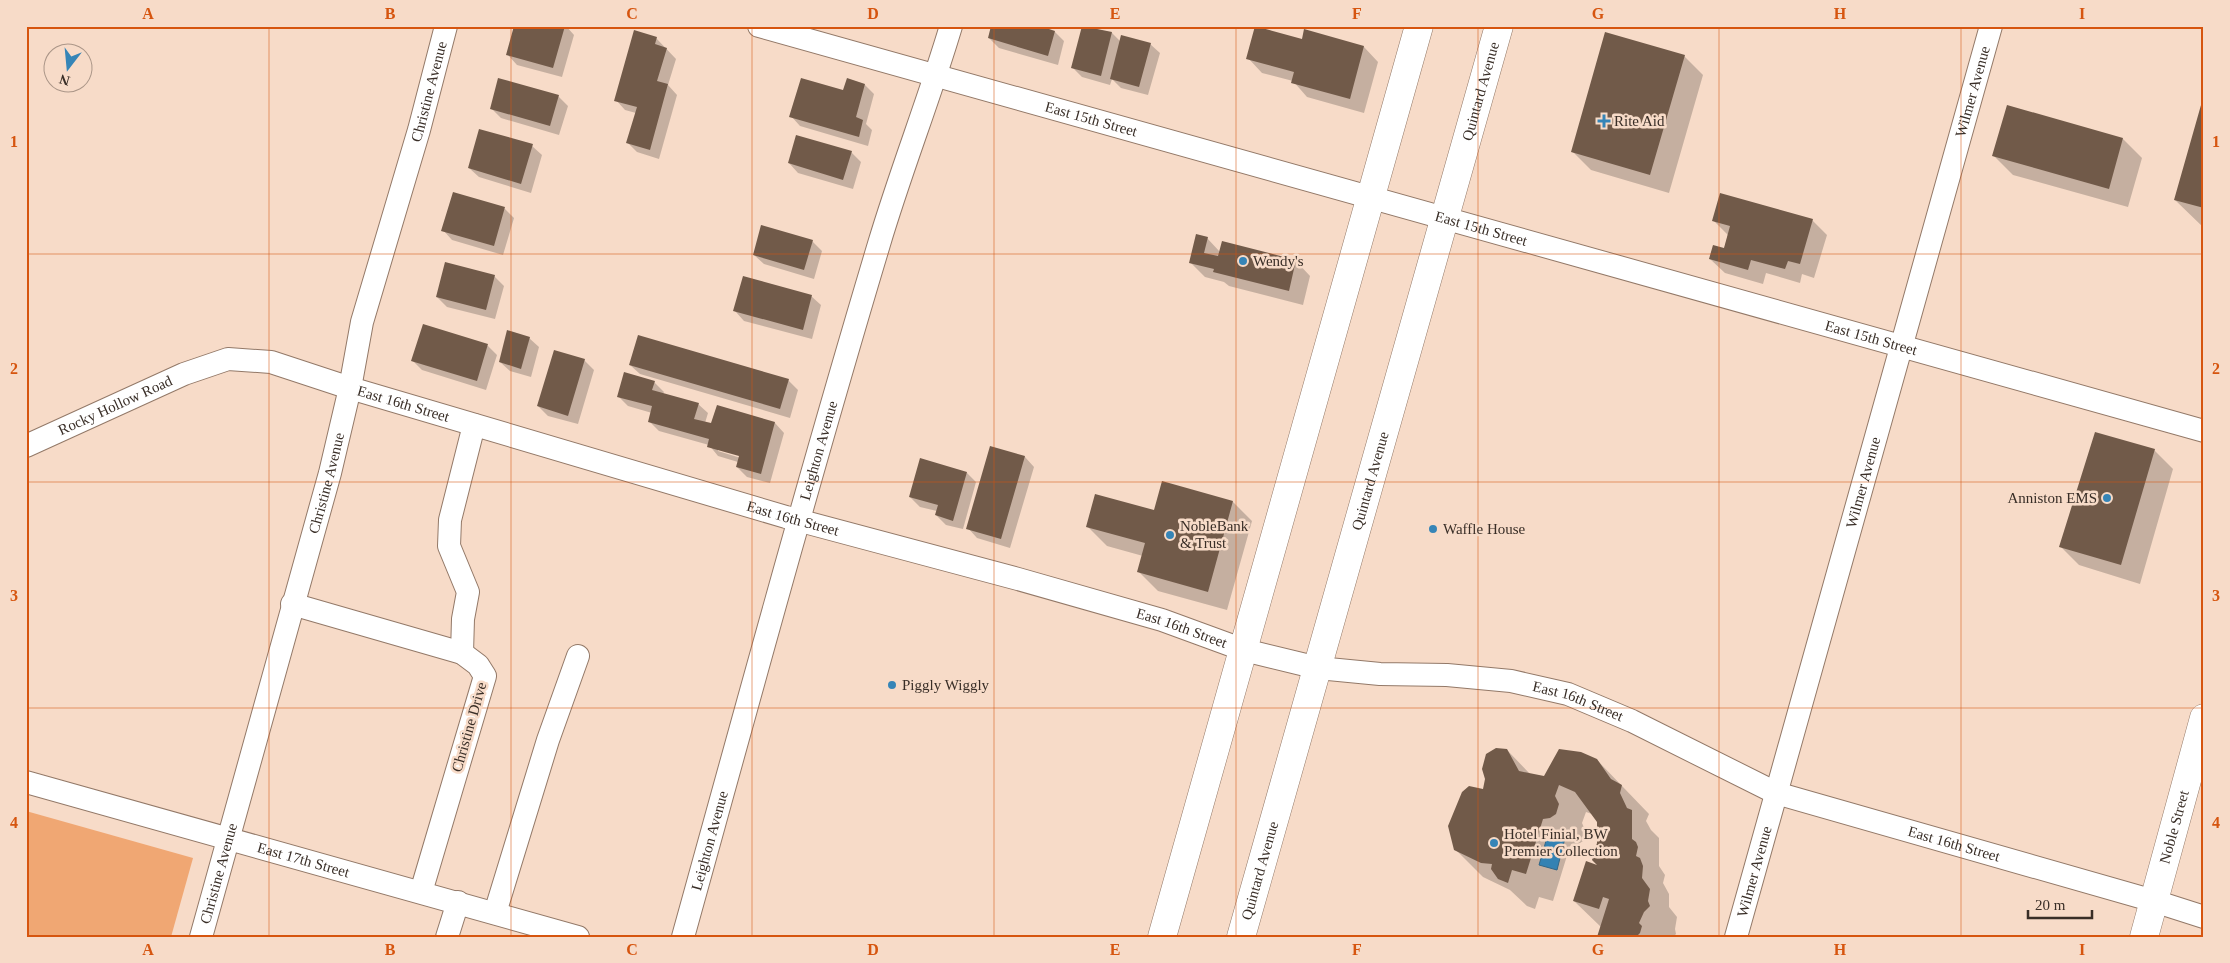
<svg xmlns="http://www.w3.org/2000/svg" width="2230" height="963" font-family="'Times New Roman',serif">
	<style>
		.green { fill: #f0a773 }
		.water { fill: #42a3e0; stroke: #3f80a8 }
		.shadow { fill: #0003; fill-rule: evenodd }
		.building { fill: #715a49 }
		.lines { fill: none; stroke-linecap: round; stroke-linejoin: round }
		.minor-casing { stroke: #937968; stroke-width: 24 }
		.major-casing { stroke: #937968; stroke-width: 29 }
		.highway-casing { stroke: #937968; stroke-width: 29 }
		.minor { stroke: #fff; stroke-width: 22 }
		.major { stroke: #fff; stroke-width: 28 }
		.highway { stroke: #fff; stroke-width: 28 }
		.grid { fill: none; stroke: #d6550f; stroke-width: 1; stroke-opacity: 0.55 }
		.poi-dot { fill: #3685b7; stroke: #f7dbc8; stroke-width: 2 }
		.labels { text-anchor: middle; dominant-baseline: central; stroke-width: 5; stroke-linejoin: round; paint-order: stroke }
		.street-label { font-size: 15px; fill: #392e27; stroke: #f7dbc8 }
		.poi-label { font-size: 15px; fill: #392e27; stroke: #f7dbc8; text-anchor: start }
		.neatline { fill: none; stroke: #d6550f; stroke-width: 2 }
		.grid-label { font-size: 16px; text-anchor: middle; font-weight: bold; fill: #d6550f }
	</style>
	<rect width="100%" height="100%" fill="#f7dbc8"/>
	<!-- green -->
	<path class="green" d="M26 811 193 858 171 937H26Z"/>
	<!-- water -->
	<path class="water" d="M1548 834 1565 838 1557 870 1539 865Z"/>
	<!-- shadow -->
	<path class="shadow" d="M516 26H566L574 35 562 77 517 65 508 55Z
		M1084 26 1112 33 1121 42 1150 44 1160 53 1148 95 1121 88 1112 79 1110 85 1082 77 1073 68Z
		M1305 31 1364 47 1378 62 1364 113 1307 97 1293 81 1262 73 1248 58 1302 40Z
		M1055 32 1064 41 1058 65 999 48 989 38Z
		M656 38 676 59 668 85 677 95 659 159 637 152 628 143 636 113 625 110 616 100Z
		M1684 56 1703 75 1669 193 1591 170 1572 151Z
		M865 85 874 94 866 124 872 130 868 146 800 126 791 116Z
		M558 96 568 106 559 135 501 118 491 108Z
		M2204 100V228L2175 200Z
		M2123 139 2142 158 2128 207 2013 175 1994 156Z
		M532 146 542 155 531 193 479 177 469 168Z
		M851 152 861 162 853 189 798 173 789 163Z
		M454 194 505 209 514 218 503 255 452 240 443 230Z
		M1812 220 1827 235 1814 278 1802 274 1800 283 1766 273 1763 284 1725 273 1710 259 1724 249 1728 235 1714 221Z
		M1207 238 1220 252 1296 261 1310 276 1303 305 1229 286 1224 282 1205 277 1190 262Z
		M812 241 822 251 814 279 764 264 754 255Z
		M494 276 504 286 495 319 447 307 437 297Z
		M811 296 821 305 812 339 744 321 735 311Z
		M424 325 488 346 497 355 486 390 422 370 413 361Z
		M529 338 539 347 531 377 510 371 500 362Z
		M584 360 594 370 578 424 548 416 538 406Z
		M630 365 788 380 798 390 790 418 640 374Z
		M654 382 664 392 663 394 698 404 708 413 705 423 712 425 775 423 784 433 770 483 747 477 737 467 738 462 718 456 709 445 659 431 649 421 652 413 628 406 618 396ZM718 449 745 456 744 459 718 451Z
		M991 448 1025 457 1034 467 1010 548 977 538 968 528Z
		M2154 450 2173 469 2140 584 2079 565 2060 546Z
		M967 473 976 482 963 529 946 525 936 515 937 511 920 507 910 497Z
		M1233 502 1252 521 1227 610 1158 591 1138 571 1143 556 1107 546 1088 527 1155 512Z
		M1507 750 1531 775 1545 777 1597 760 1649 814 1646 821 1651 830 1659 838V866L1665 875 1663 883 1669 894V907L1677 917 1675 929 1676 934 1673 937H1598L1601 927 1574 901 1601 867 1598 822 1592 814 1586 812 1582 823 1586 832 1583 841 1577 845 1570 846 1553 901 1539 897 1535 909 1527 906 1510 890 1483 877 1455 849 1484 791Z"/>
	<!-- building -->
	<path class="building" d="M514 26H565L553 68 506 55Z
		M991 26H1040L1055 31 1048 56 988 38Z
		M1082 26 1112 32 1101 76 1071 68Z
		M1255 26 1302 39 1304 29 1364 46 1350 99 1291 83 1294 72 1246 59Z
		M634 30 657 37 655 44 667 48 657 81 668 84 650 150 626 143 637 107 614 101Z
		M1605 32 1685 55 1650 175 1571 152Z
		M1121 35 1151 43 1139 87 1110 79Z
		M498 78 559 95 550 126 490 109Z
		M801 78 843 90 847 78 865 84 856 117 863 120 859 137 789 117Z
		M2203 98H2204V208L2174 200Z
		M2007 105 2123 138 2109 189 1992 156Z
		M479 129 533 144 521 184 468 168Z
		M796 135 852 151 843 180 788 163Z
		M453 192 505 207 494 246 441 231Z
		M1720 193 1813 219 1800 264 1788 261 1785 269 1751 260 1748 270 1709 259 1713 245 1724 248 1730 226 1712 221Z
		M761 225 813 240 804 270 753 255Z
		M1196 234 1208 237 1204 253 1218 256 1222 241 1296 260 1289 291 1213 272 1214 269 1189 263Z
		M445 262 495 275 486 310 436 297Z
		M743 276 812 295 803 330 733 311Z
		M423 324 488 344 477 381 411 361Z
		M507 330 530 337 521 369 499 362Z
		M638 335 789 379 780 409 629 365Z
		M554 350 585 359 568 416 537 406Z
		M624 372 655 381 652 390 699 403 694 419 711 423 717 405 775 422 761 474 736 467 739 456 707 447 709 439 648 422 652 406 617 397Z
		M2095 432 2155 449 2121 565 2059 547Z
		M990 446 1025 456 1001 539 966 529Z
		M920 458 967 472 953 521 935 515 938 505 909 497Z
		M1162 481 1233 501 1208 592 1137 572 1145 543 1086 527 1095 494 1154 510Z
		M1496 748 1507 749 1519 771 1544 776 1559 749 1581 752 1597 759 1611 779 1622 785 1620 793 1627 808 1632 810V839L1636 842 1638 847 1636 856 1640 858 1643 866 1642 878 1650 889 1648 901 1650 906 1644 912 1639 923 1642 926 1640 933 1636 937H1597L1609 899 1603 897 1599 909 1573 901 1586 861 1597 865 1592 860 1597 843V822L1575 792 1559 785 1555 796 1559 804 1556 814 1550 818 1543 819 1526 874 1512 870 1508 883 1498 879 1491 869 1492 864 1481 863 1454 850 1448 826 1462 792 1469 786 1483 789 1485 779 1482 769 1486 754Z"/>
	<g class="lines">
		<!-- minor casing -->
		<g class="minor-casing">
			<g id="minor">
				<path id="s1" d="M759 26 2204 431"/>
				<path id="s2" d="M26 446 184 374 228 359 271 362 350 388 786 517 1018 579 1162 620 1244 650 1318 668 1380 674 1447 675 1511 681 1568 694 1632 721 1776 793 2154 901 2204 917"/>
				<path d="M292 604 462 653 478 665 485 676 421 892"/>
				<path d="M462 653 463 619 468 592 449 546 450 520 474 425"/>
				<path id="s3" d="M26 782 578 937"/>
				<path d="M495 913 548 740 578 656"/>
				<path id="s4" d="M201 937 330 473 350 388 362 322 419 130 446 26"/>
				<path d="M447 937 458 902"/>
				<path id="s5" d="M683 937C747 706 810 474 879 244 901 170 929 100 951 26"/>
				<path id="s6" d="M1736 937 1991 26"/>
			</g>
		</g>
		<!-- major casing -->
		<g class="major-casing">
			<g id="major">
				<path id="s7" d="M2144 937 2204 718"/>
			</g>
		</g>
		<!-- highway casing -->
		<g class="highway-casing">
			<g id="highway">
				<path d="M1162 937 1419 26"/>
				<path id="s8" d="M1241 937 1499 26"/>
			</g>
		</g>
		<!-- minor -->
		<use href="#minor" class="minor"/>
		<!-- major -->
		<use href="#major" class="major"/>
		<!-- highway -->
		<use href="#highway" class="highway"/>
	</g>
	<!-- grid -->
	<path class="grid" d="M269 26V937M511 26V937M752 26V937M994 26V937M1236 26V937M1478 26V937M1719 26V937M1961 26V937M26 254H2204M26 482H2204M26 708H2204"/>
	<!-- markers -->
	<g class="poi-dot">
		<path d="M1601.5 113.5h5v5h5v5h-5v5h-5v-5h-5v-5h5z"/>
		<circle cx="1243" cy="261" r="5"/>
		<circle cx="2107" cy="498" r="5"/>
		<circle cx="1433" cy="529" r="5"/>
		<circle cx="1170" cy="535" r="5"/>
		<circle cx="892" cy="685" r="5"/>
		<circle cx="1494" cy="843" r="5"/>
	</g>
	<g class="labels">
		<!-- street labels -->
		<g class="street-label">
			<text stroke="none"><textPath href="#s4" startOffset="876">Christine Avenue</textPath></text>
			<text stroke="none"><textPath href="#s8" startOffset="879">Quintard Avenue</textPath></text>
			<text stroke="none"><textPath href="#s6" startOffset="878">Wilmer Avenue</textPath></text>
			<text stroke="none"><textPath href="#s1" startOffset="345">East 15th Street</textPath></text>
			<text stroke="none"><textPath href="#s1" startOffset="750">East 15th Street</textPath></text>
			<text stroke="none"><textPath href="#s1" startOffset="1155">East 15th Street</textPath></text>
			<text stroke="none"><textPath href="#s2" startOffset="402">East 16th Street</textPath></text>
			<text stroke="none"><textPath href="#s2" startOffset="98">Rocky Hollow Road</textPath></text>
			<text stroke="none"><textPath href="#s5" startOffset="505">Leighton Avenue</textPath></text>
			<text stroke="none"><textPath href="#s4" startOffset="471">Christine Avenue</textPath></text>
			<text stroke="none"><textPath href="#s8" startOffset="474">Quintard Avenue</textPath></text>
			<text stroke="none"><textPath href="#s6" startOffset="472">Wilmer Avenue</textPath></text>
			<text stroke="none"><textPath href="#s2" startOffset="808">East 16th Street</textPath></text>
			<text stroke="none"><textPath href="#s2" startOffset="1212">East 16th Street</textPath></text>
			<text stroke="none"><textPath href="#s2" startOffset="1618">East 16th Street</textPath></text>
			<text transform="translate(469 727) rotate(-74)">Christine Drive</text>
			<text stroke="none"><textPath href="#s7" startOffset="114">Noble Street</textPath></text>
			<text stroke="none"><textPath href="#s5" startOffset="100">Leighton Avenue</textPath></text>
			<text stroke="none"><textPath href="#s2" startOffset="2022">East 16th Street</textPath></text>
			<text stroke="none"><textPath href="#s3" startOffset="288">East 17th Street</textPath></text>
			<text stroke="none"><textPath href="#s8" startOffset="69">Quintard Avenue</textPath></text>
			<text stroke="none"><textPath href="#s6" startOffset="68">Wilmer Avenue</textPath></text>
			<text stroke="none"><textPath href="#s4" startOffset="66">Christine Avenue</textPath></text>
		</g>
		<!-- poi labels -->
		<g class="poi-label">
			<text x="1614" y="121">Rite Aid</text>
			<text x="1253" y="261">Wendy's</text>
			<text x="2097" y="498" text-anchor="end">Anniston EMS</text>
			<text x="1180" y="526">NobleBank<tspan x="1180" dy="17">&amp; Trust</tspan></text>
			<text x="1443" y="529">Waffle House</text>
			<text x="902" y="685">Piggly Wiggly</text>
			<text x="1504" y="834">Hotel Finial, BW<tspan x="1504" dy="17">Premier Collection</tspan></text>
		</g>
	</g>
	<!-- border -->
	<rect width="2230" height="963" fill="none" stroke="#f7dbc8" stroke-width="55"/>
	<!-- north arrow -->
	<g transform="translate(68 68) rotate(196)"><circle r="24" fill="#f7dbc8" stroke="#ab9688"/>
	<path d="M0-4L9 19L0 12L-9 19Z" fill="#3685b7"/>
	<text y="-8" font-size="14" font-weight="bold" text-anchor="middle" fill="#392e27">N</text>
	</g>
	<!-- scale -->
	<path d="M2028 910v8h64v-8" fill="none" stroke="#392e27" stroke-width="2.5"/>
	<text x="2035" y="910" font-size="15" fill="#392e27" stroke="#f7dbc8" stroke-width="4" paint-order="stroke">20 m</text>
	<rect x="28" y="28" width="2174" height="908" class="neatline"/>
	<g class="grid-label">
		<text x="148" y="19">A</text>
		<text x="390" y="19">B</text>
		<text x="632" y="19">C</text>
		<text x="873" y="19">D</text>
		<text x="1115" y="19">E</text>
		<text x="1357" y="19">F</text>
		<text x="1598" y="19">G</text>
		<text x="1840" y="19">H</text>
		<text x="2082" y="19">I</text>
		<text x="14" y="147">1</text>
		<text x="2216" y="147">1</text>
		<text x="14" y="374">2</text>
		<text x="2216" y="374">2</text>
		<text x="14" y="601">3</text>
		<text x="2216" y="601">3</text>
		<text x="14" y="828">4</text>
		<text x="2216" y="828">4</text>
		<text x="148" y="955">A</text>
		<text x="390" y="955">B</text>
		<text x="632" y="955">C</text>
		<text x="873" y="955">D</text>
		<text x="1115" y="955">E</text>
		<text x="1357" y="955">F</text>
		<text x="1598" y="955">G</text>
		<text x="1840" y="955">H</text>
		<text x="2082" y="955">I</text>
	</g>
</svg>
